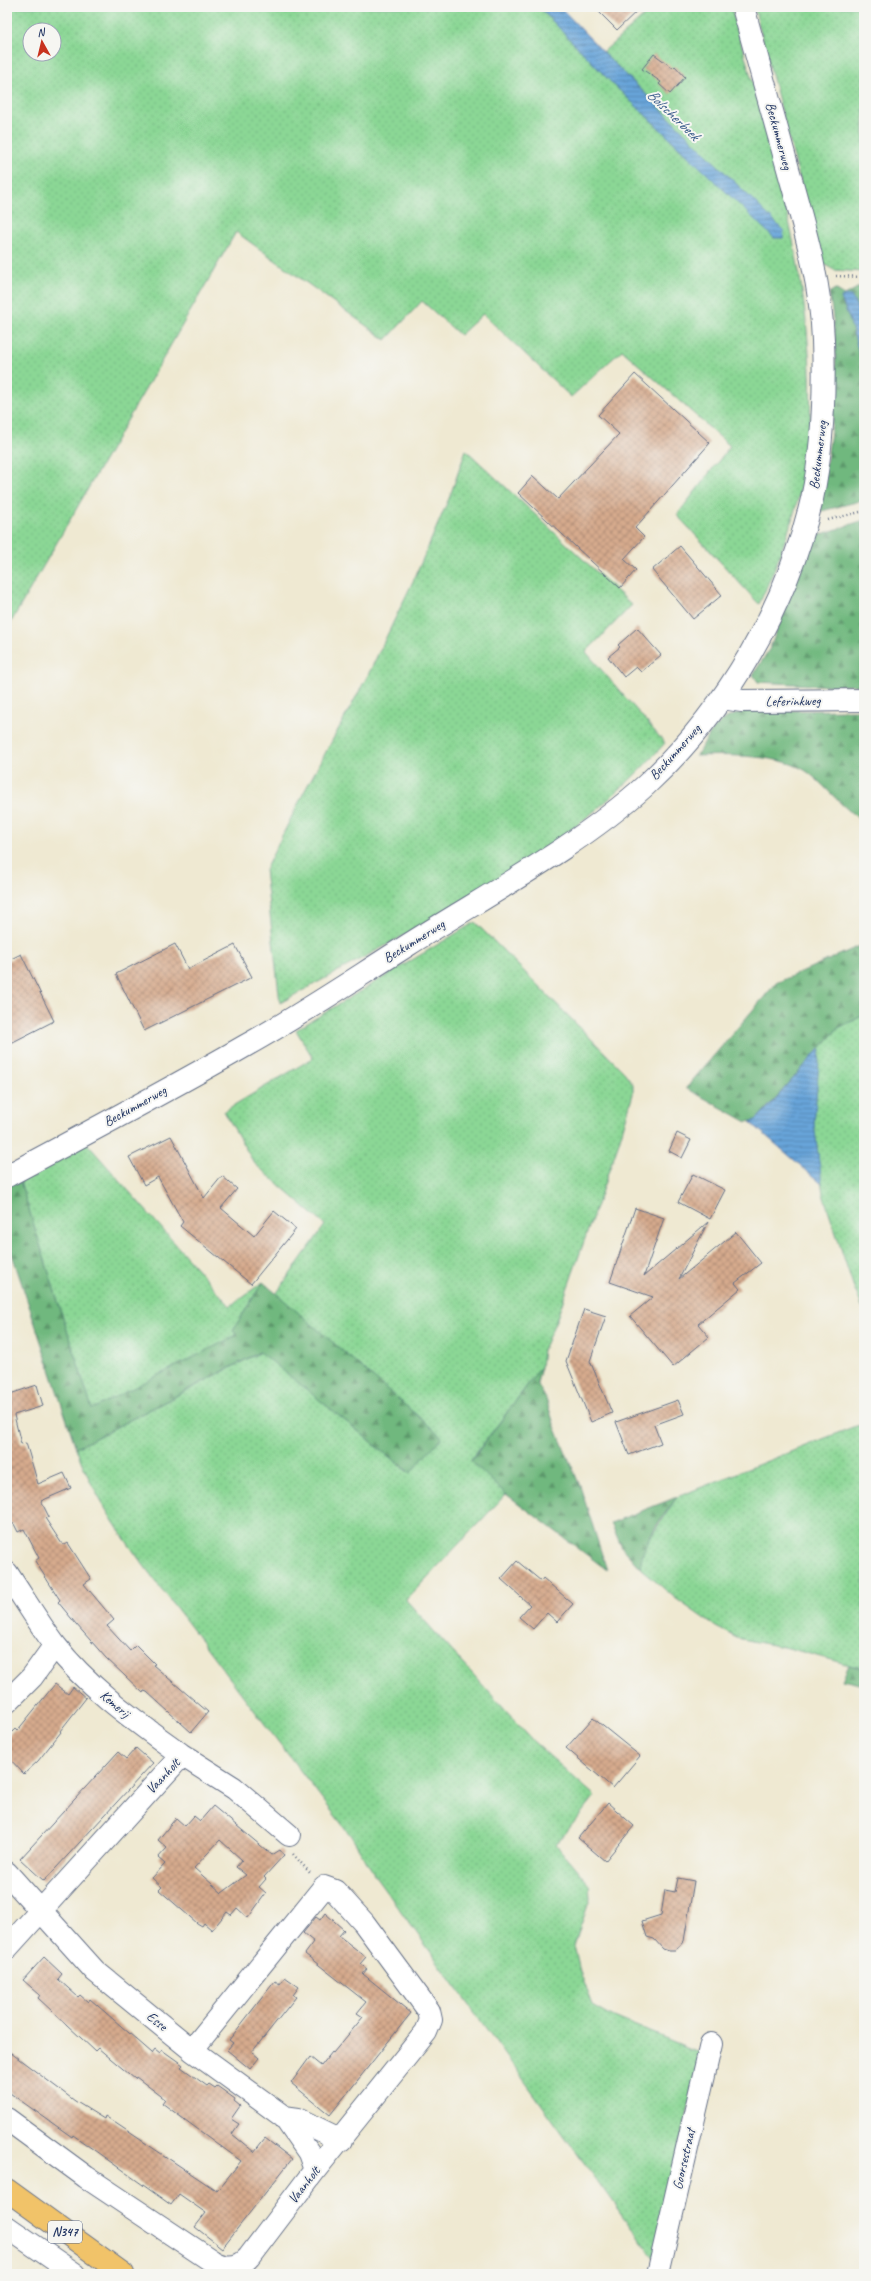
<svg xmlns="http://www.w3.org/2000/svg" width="871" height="2281" font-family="Caveat,sans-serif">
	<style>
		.grass { fill: url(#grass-dots); stroke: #53837a; fill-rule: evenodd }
		.forest { fill: url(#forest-firs); stroke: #46746e }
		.water { fill: url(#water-rules); stroke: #416a9c }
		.building { fill: url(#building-cross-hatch); fill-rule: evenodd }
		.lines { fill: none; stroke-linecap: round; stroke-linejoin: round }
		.minor-casing { stroke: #657087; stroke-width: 24 }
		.major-casing { stroke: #657087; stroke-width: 24 }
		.path { stroke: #657087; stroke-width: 2.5; stroke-dasharray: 1 3; stroke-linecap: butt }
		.minor { stroke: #fff; stroke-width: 22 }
		.major { stroke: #f1c369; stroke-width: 22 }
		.labels { text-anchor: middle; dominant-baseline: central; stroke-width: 4; stroke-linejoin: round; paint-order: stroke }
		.shield { fill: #f6f6f2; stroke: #5d6b8a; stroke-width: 1 }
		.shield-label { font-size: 13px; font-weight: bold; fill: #1b2f5e }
		.street-label { font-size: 14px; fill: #1b2f5e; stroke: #f6f6f2 }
		.water-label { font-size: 15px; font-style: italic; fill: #365889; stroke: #f6f6f2 }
	</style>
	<defs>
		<pattern id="grass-dots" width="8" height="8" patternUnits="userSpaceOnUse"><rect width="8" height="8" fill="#8bd795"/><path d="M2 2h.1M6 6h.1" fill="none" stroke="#77b983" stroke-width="1.8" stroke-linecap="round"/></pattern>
		<pattern id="forest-firs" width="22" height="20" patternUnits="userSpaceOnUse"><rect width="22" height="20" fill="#70b87e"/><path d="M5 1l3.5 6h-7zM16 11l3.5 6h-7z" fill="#5b966a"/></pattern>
		<pattern id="water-rules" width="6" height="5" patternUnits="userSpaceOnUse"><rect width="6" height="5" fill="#67a4d9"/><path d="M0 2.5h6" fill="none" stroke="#5486b3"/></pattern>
		<pattern id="building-cross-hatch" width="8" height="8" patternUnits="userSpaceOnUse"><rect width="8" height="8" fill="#d6aa8d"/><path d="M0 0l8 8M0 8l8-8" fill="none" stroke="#ad8b76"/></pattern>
	</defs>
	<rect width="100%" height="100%" fill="#f6f6f2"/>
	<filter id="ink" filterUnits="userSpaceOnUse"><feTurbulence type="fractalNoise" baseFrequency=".025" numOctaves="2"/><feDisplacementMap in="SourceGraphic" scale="8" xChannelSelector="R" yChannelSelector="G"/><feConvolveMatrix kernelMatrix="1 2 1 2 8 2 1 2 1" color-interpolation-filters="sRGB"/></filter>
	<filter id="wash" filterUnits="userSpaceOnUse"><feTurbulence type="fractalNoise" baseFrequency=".012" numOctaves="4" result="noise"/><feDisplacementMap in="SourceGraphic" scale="16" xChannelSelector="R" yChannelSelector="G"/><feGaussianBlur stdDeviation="0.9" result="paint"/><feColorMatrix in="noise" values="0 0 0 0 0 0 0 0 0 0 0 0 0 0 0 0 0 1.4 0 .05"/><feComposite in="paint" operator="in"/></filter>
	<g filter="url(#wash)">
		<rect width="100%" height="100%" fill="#efe9d2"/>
		<!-- grass -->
		<path class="grass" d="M7 7H539L611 82 692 160 784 231 603 52 654 7H731C771 149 820 293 809 442 805 490 780 560 759 604L677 515 730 446 622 350 571 397 483 314 460 335 422 301 386 340 236 232 7 629ZM30 30H54V54H30Z
			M754 7H864V272L834 270 822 263Z
			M466 450 632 605 586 652 665 743C564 859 413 929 280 1003L265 870 304 792 368 675 415 577 450 496Z
			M475 922 624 1072 633 1084V1094L619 1142 557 1318 543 1350 541 1367 471 1460 506 1494 406 1600 534 1742 595 1796 556 1845 589 1884 590 1899 574 1945 580 1972 593 2005 614 2017 701 2053 654 2259 376 1877 351 1836C297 1767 244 1697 191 1627 148 1571 100 1514 76 1448L261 1352 409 1473 442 1437 276 1294 325 1225 254 1163 224 1111 313 1058 296 1030Z
			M864 1015V1311L853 1285 823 1194 814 1124 820 1048 838 1028Z
			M83 1139 230 1306 263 1282 233 1330 237 1335 92 1410 18 1175Z
			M864 1424V1669L788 1648 737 1638 716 1627 675 1598 640 1568 641 1556 648 1541 677 1497 853 1427Z"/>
		<!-- forest -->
		<path class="forest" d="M864 284V336L855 302H842L849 317 864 370V500L818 512C831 438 844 369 829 293L835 289 845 295Z
			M864 520V685L830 686 758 682 753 675 770 648 813 537Z
			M864 710V822C843 809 828 788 809 773 784 754 727 755 696 756 712 731 717 717 747 711Z
			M864 944V1015L838 1028 756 1120 747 1122 686 1088 776 983Z
			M18 1175 92 1409 237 1335 233 1330 263 1282 442 1437 410 1473 260 1352 76 1448 7 1239V1181Z
			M541 1367 537 1383 546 1399 554 1424 580 1486 607 1570 506 1494 471 1461Z
			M677 1497C661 1519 643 1540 640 1568L622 1548 611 1523Z
			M849 1665 864 1669V1685L842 1680Z"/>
		<!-- water -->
		<path class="water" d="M539 7H560L611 60 784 231 783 238H774L611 82Z
			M845 295 851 296C865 318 864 346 864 370L849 318 841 298Z
			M820 1048 814 1124 822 1184 750 1122 756 1120 765 1111Z"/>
		<g id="blocks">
			<!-- building -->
			<path class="building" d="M594 7H641L617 30Z
				M654 54 673 68 675 66 685 77 670 94 659 84 661 82 642 69Z
				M635 374 710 443 635 528 644 537 624 559 636 570 620 588 518 493 533 476 558 499 619 434 598 415Z
				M680 546 722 595 693 619 652 570Z
				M637 628 661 655 641 672 636 667 624 677 608 657 620 647 618 645Z
				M175 944 188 969 235 945 252 977 144 1031 116 974Z
				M21 954 54 1021 7 1045V961Z
				M677 1133 691 1140 682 1158 669 1151Z
				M171 1136 204 1198 222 1176 237 1189 221 1208 254 1236 274 1211 296 1229 251 1284 180 1226 183 1222 158 1177 144 1185 129 1157Z
				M693 1174 725 1190 710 1219 678 1202Z
				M635 1208 664 1218 644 1276 708 1222 679 1279 736 1232 761 1263 735 1283 740 1289 698 1324 709 1337 673 1367 630 1316 653 1297 610 1282Z
				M584 1309 606 1316 590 1361 612 1413 591 1422 566 1361Z
				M37 1385 43 1406 14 1415 21 1444 26 1443 38 1484 64 1473 71 1488 41 1501 49 1517 45 1518 62 1544 65 1545 68 1543 91 1579 84 1584 114 1620 107 1626 130 1651 136 1645 155 1664 153 1665 208 1712 191 1732 147 1692 144 1691 143 1693 106 1658 76 1624 58 1602 60 1600 35 1561 39 1558 24 1529 18 1532 14 1524 7 1523 9 1514 7 1510V1395Z
				M678 1400 684 1414 654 1425 661 1443 629 1455 616 1422Z
				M517 1561 541 1581 543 1578 573 1604 557 1622 547 1613 533 1629 519 1617 530 1605 501 1579Z
				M55 1684 68 1694 73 1687 86 1698 60 1731 61 1732 38 1761 24 1774 7 1756V1737L15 1729 17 1731Z
				M593 1718 640 1756 613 1788 566 1748Z
				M136 1748 153 1763 44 1881 20 1859 118 1752 126 1759Z
				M608 1803 634 1826 605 1861 578 1838Z
				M213 1806 272 1855 280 1850 284 1855 264 1877 266 1879 259 1887 266 1893 248 1918 237 1908 231 1915 227 1912 212 1930 204 1923 202 1926 197 1923 159 1890 162 1887 152 1878 165 1864 158 1858 167 1848 158 1840 176 1818 185 1826 194 1816 200 1821ZM220 1840 242 1860 236 1867 246 1875 222 1893 194 1868Z
				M678 1878 694 1881 684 1941 675 1951H669L663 1949 654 1939 647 1937 642 1921 661 1915 665 1890 675 1892Z
				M325 1913 344 1930 339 1936 366 1957 360 1964 367 1969 363 1974 411 2013 330 2115 291 2083 310 2057 321 2066 332 2052 333 2053 363 2017 357 2013 366 2002 305 1954 314 1942 303 1933 316 1917 320 1920Z
				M44 1957 62 1974 58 1979 78 1997 80 1995 88 2002 90 1999 152 2053 155 2049 160 2053 162 2050 183 2065 181 2067 207 2086 209 2084 215 2088 217 2086 235 2099 234 2101 240 2106 231 2119 239 2124 232 2134 254 2152 265 2138 292 2159 222 2248 195 2227 206 2213 179 2194 171 2205 73 2135 72 2137 7 2091V2050L75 2101 104 2119 105 2116 217 2191 241 2161 162 2103 165 2099 136 2077 135 2079 98 2048 95 2051 38 1998 40 1995 23 1980Z
				M285 1977 299 1987 293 1995 296 1997 252 2052 259 2058 250 2069 227 2050 233 2043 229 2040 275 1981 280 1984Z"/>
		</g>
	</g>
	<g filter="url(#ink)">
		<use href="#blocks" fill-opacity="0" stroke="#657087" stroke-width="1"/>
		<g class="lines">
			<!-- minor casing -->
			<g class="minor-casing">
				<path id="minor" d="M722 698 742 701 864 700
					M7 1176C87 1133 167 1091 245 1046 301 1015 354 979 408 945 485 896 579 846 646 785 727 710 787 606 812 499 823 447 825 393 823 340 821 284 805 230 790 176 774 120 759 63 743 7
					M7 1573C23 1597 38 1622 55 1645 89 1689 137 1722 182 1755
					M7 1702 32 1677 55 1645
					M7 1873 95 1971 192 2050 284 2117 309 2153 315 2170
					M7 1948 182 1755 234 1788 289 1835
					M284 2117 298 2119 341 2140
					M7 2119 86 2177 212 2261C225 2269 239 2269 249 2257L315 2170 426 2032 431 2020 429 2011 364 1923 335 1891 324 1887 192 2050
					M7 2227 75 2274
					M658 2274 711 2044"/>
			</g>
			<!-- major casing -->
			<g class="major-casing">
				<path id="major" d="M7 2190 123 2274"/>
			</g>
			<!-- path -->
			<path class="path" d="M836 276 864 277
				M828 520 864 511
				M293 1854 310 1873"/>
			<!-- minor -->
			<use href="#minor" class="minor"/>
			<!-- major -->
			<use href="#major" class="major"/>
		</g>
	</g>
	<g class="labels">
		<!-- shield labels -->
		<rect class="shield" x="48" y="2221" width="34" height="22" rx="3"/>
		<g class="shield-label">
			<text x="65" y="2232">N347</text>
		</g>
		<!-- street labels -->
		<g class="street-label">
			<text transform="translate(779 136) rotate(75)">Beckummerweg</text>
			<text transform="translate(818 455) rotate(-83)">Beckummerweg</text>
			<text transform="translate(793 701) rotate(-1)">Leferinkweg</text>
			<text transform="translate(675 752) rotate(-48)">Beckummerweg</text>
			<text transform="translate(414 941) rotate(-32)">Beckummerweg</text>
			<text transform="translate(135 1106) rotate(-29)">Beckummerweg</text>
			<text transform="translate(115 1704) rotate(40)">Kemerij</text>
			<text transform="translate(163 1776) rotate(-47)">Vaanholt</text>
			<text transform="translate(157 2021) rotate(39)">Esse</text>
			<text transform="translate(684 2159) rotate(-77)">Goorsestraat</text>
			<text transform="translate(304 2185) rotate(-52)">Vaanholt</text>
		</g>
		<!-- water labels -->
		<g class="water-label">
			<text transform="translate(673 115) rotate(44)">Bolscherbeek</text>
		</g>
	</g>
	<!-- margin -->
	<rect width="871" height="2281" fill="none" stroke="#f6f6f2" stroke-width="24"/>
	<!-- north arrow -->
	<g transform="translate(42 42) rotate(352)"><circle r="19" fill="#f6f6f2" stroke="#9ea6b7"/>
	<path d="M0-3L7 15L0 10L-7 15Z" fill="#c8321e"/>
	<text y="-6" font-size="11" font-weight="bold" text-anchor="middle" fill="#1b2f5e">N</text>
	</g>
</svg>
